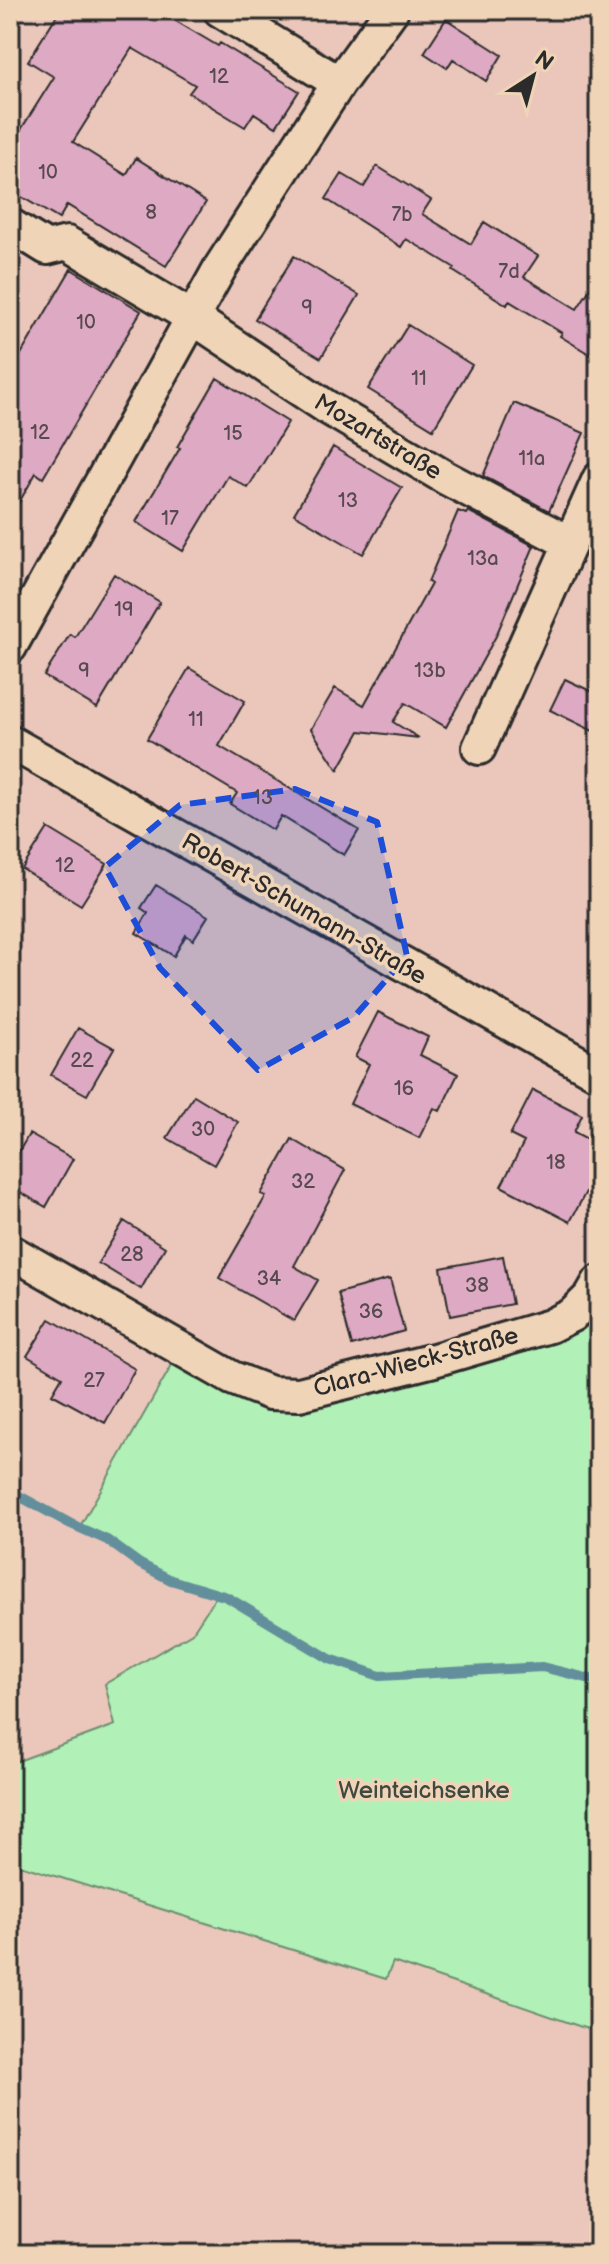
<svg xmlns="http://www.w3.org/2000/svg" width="609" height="2264" font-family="'Balsamiq Sans',sans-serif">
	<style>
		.green { fill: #b1f0b7; stroke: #6e8e71; stroke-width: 2 }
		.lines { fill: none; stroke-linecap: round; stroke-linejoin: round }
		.stream { stroke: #628f9b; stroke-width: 10 }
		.building { fill: #dea9c3; stroke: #2b2b2b; stroke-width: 2 }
		.minor-casing { stroke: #2b2b2b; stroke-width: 38 }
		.minor { stroke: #f0d4b7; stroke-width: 32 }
		.marked { fill: #1d4ed8; fill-opacity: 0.2; stroke: #1d4ed8; stroke-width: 6; stroke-dasharray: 16 10; stroke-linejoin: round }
		.labels { text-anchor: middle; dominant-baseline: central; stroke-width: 7; stroke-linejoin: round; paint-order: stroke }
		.number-label { font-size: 20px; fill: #584a51 }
		.street-label { font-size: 24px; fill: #2b2b2b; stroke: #f0d4b7 }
		.park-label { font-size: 24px; fill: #3f4940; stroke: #f0d4b7 }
	</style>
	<rect width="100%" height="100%" fill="#ebc7bb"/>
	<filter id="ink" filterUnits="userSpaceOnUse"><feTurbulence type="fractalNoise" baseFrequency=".0125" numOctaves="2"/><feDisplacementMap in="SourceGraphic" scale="16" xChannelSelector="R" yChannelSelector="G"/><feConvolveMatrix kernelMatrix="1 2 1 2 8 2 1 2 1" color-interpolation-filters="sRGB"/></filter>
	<g filter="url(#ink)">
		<!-- green -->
		<path class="green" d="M599 1300V2033L393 1962 386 1979 10 1862V1764L115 1725 105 1684 192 1633 217 1595 171 1580 140 1564 107 1540 79 1528 181 1349 269 1393Z"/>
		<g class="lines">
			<!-- stream -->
			<path class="stream" d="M10 1491 71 1524 107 1540 140 1564 171 1580 227 1597 330 1659 380 1676 542 1667 599 1681"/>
		</g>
		<!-- building -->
		<path class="building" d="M60 10H157L218 46 220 43 299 91 276 127 254 113 245 127 189 93 195 85 132 48 73 142 126 175 136 158 206 202 166 266 67 205 59 219 10 190V147L54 77 28 61Z
			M446 19 502 55 486 81 453 59 447 68 424 53Z
			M377 166 431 200 422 214 471 244 484 222 538 256 524 277 577 309 599 275V360L560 336 562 333 509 301 507 305 453 271 455 268 432 254 406 239 401 247 326 199 342 174 364 187Z
			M294 256 359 295 321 358 255 319Z
			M71 269 141 311 43 478 36 473 10 518V373Z
			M408 325 472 365 433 429 368 389Z
			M217 378 288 422 248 488 228 476 183 551 136 522 180 448 177 447Z
			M514 403 584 433 549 511 483 476Z
			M333 447 402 488 363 554 294 514Z
			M458 511 466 514 468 511 534 546 496 636 446 727 405 703 393 722 419 738 360 731 338 770 311 729 335 688 364 705 431 584 428 582Z
			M114 574 160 602 97 708 44 676 70 634 75 637Z
			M189 668 245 701 219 746 359 830 344 855 281 816 273 830 230 804 237 793 147 739Z
			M565 679 599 695V734L550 710Z
			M48 828 107 864 81 905 22 869Z
			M156 885 208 916 193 940 186 935 174 956 136 933 148 913 141 908Z
			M378 1012 428 1037 420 1055 458 1074 440 1111 434 1108 419 1138 350 1104 369 1064 355 1057Z
			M78 1028 114 1048 87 1095 51 1075Z
			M533 1090 582 1115 574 1132 599 1145V1191L589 1186 570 1222 501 1186 524 1142 510 1135Z
			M194 1095 238 1122 214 1165 167 1138Z
			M29 1134 73 1159 46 1207 10 1186V1167Z
			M292 1139 345 1170 294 1266 318 1280 294 1321 219 1278 266 1196 261 1194Z
			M124 1221 165 1247 141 1289 98 1263Z
			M503 1256 512 1304 450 1316 441 1268Z
			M390 1279 404 1331 352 1346 338 1293Z
			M50 1319 135 1369 105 1423 52 1394 62 1377 27 1356Z"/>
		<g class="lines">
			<!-- minor casing -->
			<g class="minor-casing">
				<path id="minor" d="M220 10 339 83
					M10 225 47 248 67 243 193 318 328 408 446 478 570 543
					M10 647 220 268 339 83 392 10
					M10 742 599 1074
					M479 748 599 479
					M10 1251 232 1378 270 1393 299 1394 434 1360 550 1326 572 1315 591 1296 599 1282"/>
			</g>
			<!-- minor -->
			<use href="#minor" class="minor"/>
		</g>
	</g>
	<!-- marked area -->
	<path class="marked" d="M295 789 377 822 407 956 354 1017 258 1070 160 968 105 867 180 805Z"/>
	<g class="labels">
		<!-- number labels -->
		<g class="number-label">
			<text x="219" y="77">12</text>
			<text x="48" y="173">10</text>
			<text x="151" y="213">8</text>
			<text x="402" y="215">7b</text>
			<text x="509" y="272">7d</text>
			<text x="307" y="308">9</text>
			<text x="86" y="323">10</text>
			<text x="419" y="379">11</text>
			<text x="40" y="433">12</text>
			<text x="233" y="434">15</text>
			<text x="532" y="459">11a</text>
			<text x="348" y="501">13</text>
			<text x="170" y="519">17</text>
			<text x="483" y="559">13a</text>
			<text x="124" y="610">19</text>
			<text x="84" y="671">9</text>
			<text x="430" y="671">13b</text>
			<text x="196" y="720">11</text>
			<text x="263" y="798">13</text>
			<text x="65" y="866">12</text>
			<text x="82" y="1061">22</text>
			<text x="404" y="1089">16</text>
			<text x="203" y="1130">30</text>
			<text x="556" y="1163">18</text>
			<text x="303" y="1182">32</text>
			<text x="132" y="1255">28</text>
			<text x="269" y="1279">34</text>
			<text x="477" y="1286">38</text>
			<text x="371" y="1312">36</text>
			<text x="94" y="1381">27</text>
		</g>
		<!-- street labels -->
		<g class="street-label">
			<text transform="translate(378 437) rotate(31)">Mozartstraße</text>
			<text transform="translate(304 909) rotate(30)">Robert-Schumann-Straße</text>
			<text transform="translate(416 1362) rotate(-15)">Clara-Wieck-Straße</text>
		</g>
		<!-- park labels -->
		<g class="park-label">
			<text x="424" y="1790">Weinteichsenke</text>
		</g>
	</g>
	<!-- margin -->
	<rect width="609" height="2264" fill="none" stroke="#f0d4b7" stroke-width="40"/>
	<rect x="20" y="20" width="569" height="2224" fill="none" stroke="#2b2b2b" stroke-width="3" filter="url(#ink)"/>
	<!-- north arrow -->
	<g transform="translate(533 76) rotate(36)" stroke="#f0d4b7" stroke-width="6" paint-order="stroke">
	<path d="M0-6L14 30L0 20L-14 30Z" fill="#2b2b2b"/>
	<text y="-12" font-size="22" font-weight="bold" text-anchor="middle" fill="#2b2b2b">N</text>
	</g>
</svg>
